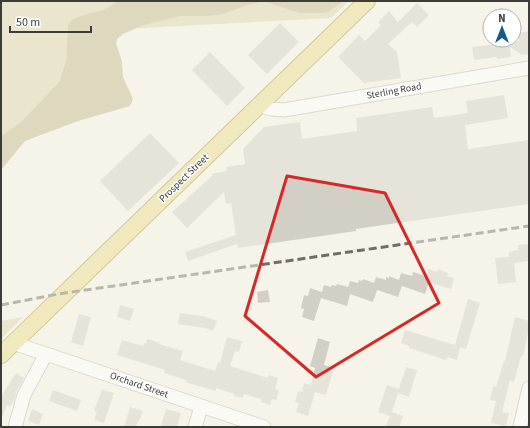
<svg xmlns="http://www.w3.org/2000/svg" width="530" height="428" font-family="'Source Sans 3',sans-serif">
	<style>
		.green { fill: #dcd3ac }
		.forest { fill: #c1b68a }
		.building { fill: #d2d0c5 }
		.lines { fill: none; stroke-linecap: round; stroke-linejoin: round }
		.minor-casing { stroke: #bcb9af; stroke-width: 15 }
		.major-casing { stroke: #a7943b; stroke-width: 18 }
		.minor { stroke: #fff; stroke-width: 13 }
		.major { stroke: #ecdb8b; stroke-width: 16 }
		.rail { stroke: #6e6d66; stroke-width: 3; stroke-dasharray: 8 4; stroke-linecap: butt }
		.marked { fill: none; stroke: #d62828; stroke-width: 3; stroke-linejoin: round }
		.labels { text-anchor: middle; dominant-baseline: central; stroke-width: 3; stroke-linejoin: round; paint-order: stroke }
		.street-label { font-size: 10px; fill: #3d3c37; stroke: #fff }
	</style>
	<rect width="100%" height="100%" fill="#f6f4e9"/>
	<!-- green -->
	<path class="green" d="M1 1H349L331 18 68 32 66 61 59 82 21 122 1 136Z
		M23 317 1 339V321Z"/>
	<!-- forest -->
	<path class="forest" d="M119 1H343L328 12 321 13H299L266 2H259L245 6 223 14 208 16H180L143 25 123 34 117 39 116 43 122 62 123 77 133 99 130 106 78 121 25 141 1 170V136L21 122 59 82 66 61 68 25 73 19 87 14 104 10Z"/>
	<!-- building -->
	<path class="building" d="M417 3 429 15 417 27 412 22 388 44 397 52 401 78 364 83 338 57 359 35 365 41 381 25 378 22 389 11 398 22Z
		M280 23 299 42 267 74 248 55Z
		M529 31V54L522 55 510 47 511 57 497 59V57L474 60 472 47 519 41 518 33Z
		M210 52 245 88 227 106 192 70Z
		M504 95 508 118 465 125 468 149 529 140V204L356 229V231L238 248 237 244 188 261 185 252 236 235 231 203 226 204 224 192 187 228 172 212 212 176V174L227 171 226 167 245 164 243 149 264 127 300 122 302 139 357 131 356 118 432 107 434 118 468 113 466 101Z
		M150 133 179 163 128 211 100 181Z
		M529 244V261L514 263 516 282 498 284 495 258 509 257V252L518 250V245Z
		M428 269 437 272 438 269 448 273 447 276 454 278 451 289 429 282 425 294 402 286 398 297 377 290 373 302 350 294 347 306 321 298 314 321 302 317 304 309 301 308 304 295 308 296 310 288 322 292 324 285 331 287 332 285 336 286 337 284 348 287 350 281 358 283 359 280 362 281 363 279 374 283 376 277 386 280V277L389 278V276L399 280 401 273 412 276 413 272 426 276Z
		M268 290 270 302 258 303 257 292Z
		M468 299 480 303 466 349 460 347 457 360 447 357 446 360 409 348V346L401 343 405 330 455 345Z
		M120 305 134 309 130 321 117 317Z
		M180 313 202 316H203L217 321 213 331 205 328 178 324Z
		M79 314 91 317 83 346 71 342Z
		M515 317 529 321V328L523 356H521L514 382 510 380 502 412 509 413 506 426 491 423 496 401 490 400 493 386 496 387 504 361H505Z
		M227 337 242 341 239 352 235 351 230 366 268 378 269 375 278 378 275 389 279 391 276 400 272 399 270 405 261 402V399L244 394 243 398 234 396V394L216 388V391L195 385 186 382V380L164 373 165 370 117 355 122 340 143 346 144 343 146 344 147 339 160 343 159 344 183 351 180 360 215 371 218 362 220 363Z
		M318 338 330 342 324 365 334 368 326 395 315 392 308 416 296 412 299 403 295 402 298 391 302 392 304 383 311 385 315 368 310 366Z
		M406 367 417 370 409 397 398 393 392 412 403 416 399 427H386L390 416 378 412 387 385 399 389Z
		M16 373 24 378 17 390 14 401 10 407 7 405 1 420V397Z
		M53 390 81 400 77 411 49 401Z
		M102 390 114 393 104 423 94 420 97 412 94 411Z
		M130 407 143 411 139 421H138L136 427H124Z
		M32 409 43 414 39 425 28 421Z
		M166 409 181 413 177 427H166L161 425Z"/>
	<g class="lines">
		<!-- minor casing -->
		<g class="minor-casing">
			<path id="minor" d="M259 105 271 109 284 110 529 68
				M13 343 264 427
				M15 427 24 395 46 354
				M195 427 201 407
				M520 427 529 388"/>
		</g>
		<!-- major casing -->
		<g class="major-casing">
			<path id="major" d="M1 355 367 1"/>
		</g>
		<!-- minor -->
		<use href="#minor" class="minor"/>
		<!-- major -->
		<use href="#major" class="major"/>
		<!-- rail -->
		<path class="rail" d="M1 305 58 294 529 226"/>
	</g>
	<!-- marked area -->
	<path d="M0 0H530V428H0ZM287 176 385 193 439 303 316 377 245 316Z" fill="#f6f4e9" fill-opacity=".55" fill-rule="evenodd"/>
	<path class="marked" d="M287 176 385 193 439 303 316 377 245 316Z"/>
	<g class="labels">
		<!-- street labels -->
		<g class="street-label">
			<text transform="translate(394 91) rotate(-10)">Sterling Road</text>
			<text transform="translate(184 178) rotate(-44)">Prospect Street</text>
			<text transform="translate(139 385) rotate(19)">Orchard Street</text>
		</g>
	</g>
	<!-- border -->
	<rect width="530" height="428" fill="none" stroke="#3d3c37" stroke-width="4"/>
	<!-- north arrow -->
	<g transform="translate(502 28)"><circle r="19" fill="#ffffff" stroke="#b1b1af"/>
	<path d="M0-3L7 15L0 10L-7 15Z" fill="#135a8e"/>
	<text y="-6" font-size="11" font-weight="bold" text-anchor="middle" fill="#3d3c37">N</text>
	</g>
	<!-- scale -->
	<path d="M10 26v6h81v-6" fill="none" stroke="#3d3c37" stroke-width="2"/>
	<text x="16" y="26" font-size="12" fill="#3d3c37" stroke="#ffffff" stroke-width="3" paint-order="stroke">50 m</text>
</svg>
